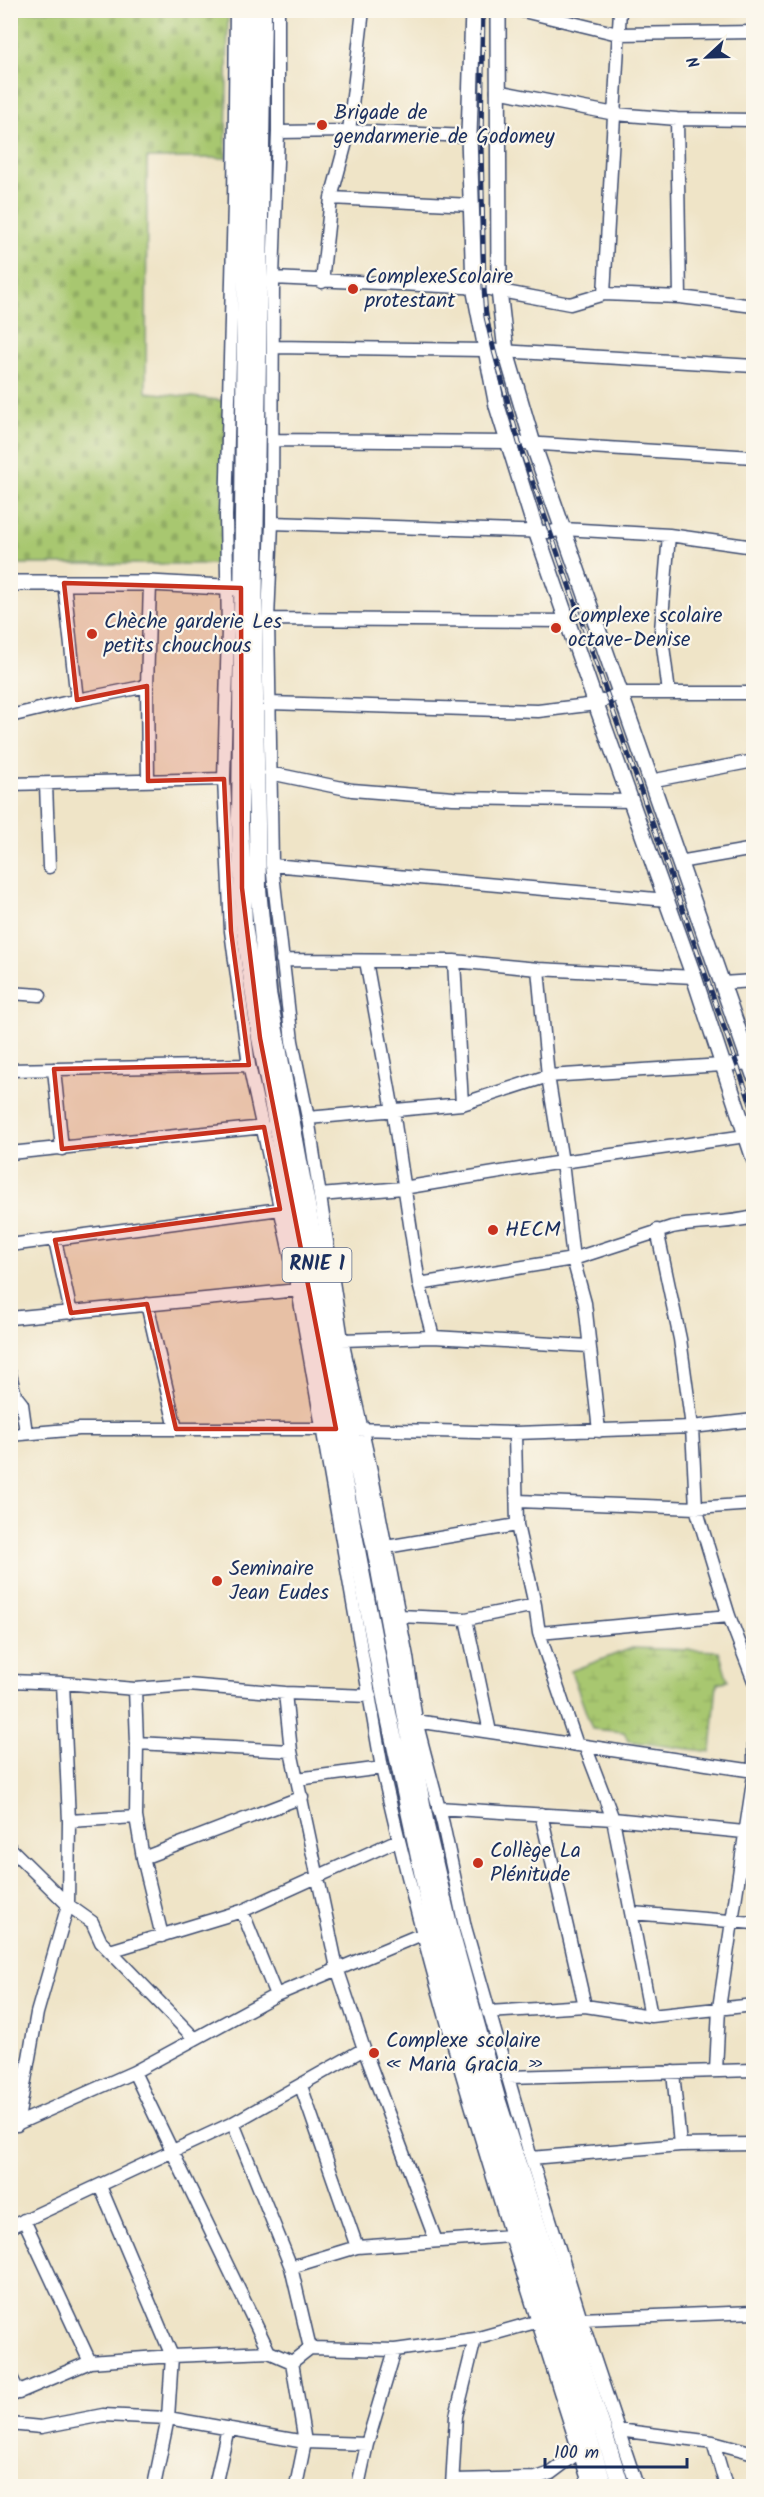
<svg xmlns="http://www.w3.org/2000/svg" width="764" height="2497" font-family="Kalam,sans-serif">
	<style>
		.wetland { fill: url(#wetland-marsh); stroke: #627b66; stroke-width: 1.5 }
		.cemetery { fill: url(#cemetery-stones); stroke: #627b66; stroke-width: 1.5 }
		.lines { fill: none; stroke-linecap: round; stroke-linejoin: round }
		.minor-casing { stroke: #3b4a6e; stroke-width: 15 }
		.major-casing { stroke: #3b4a6e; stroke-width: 18 }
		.highway-casing { stroke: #3b4a6e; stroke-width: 20 }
		.minor { stroke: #fff; stroke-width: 12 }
		.major { stroke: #fff; stroke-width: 15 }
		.highway { stroke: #fff; stroke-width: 16 }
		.rail-casing { stroke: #1b2f5e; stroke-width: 5 }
		.rail { stroke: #fbf7ec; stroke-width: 3; stroke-dasharray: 9; stroke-linecap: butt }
		.marked { fill: #c8321e; fill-opacity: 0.2; stroke: #c8321e; stroke-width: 4.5; stroke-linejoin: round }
		.poi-dot { fill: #c8321e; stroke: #fbf7ec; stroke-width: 2 }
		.labels { text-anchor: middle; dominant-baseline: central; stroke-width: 4.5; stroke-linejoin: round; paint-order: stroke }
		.shield { fill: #fbf7ec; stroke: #5e6b89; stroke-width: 1.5 }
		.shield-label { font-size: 20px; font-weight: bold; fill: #1b2f5e }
		.poi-label { font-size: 21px; fill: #1b2f5e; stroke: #fbf7ec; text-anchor: start }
	</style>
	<defs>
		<pattern id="wetland-marsh" width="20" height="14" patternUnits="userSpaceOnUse" patternTransform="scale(1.5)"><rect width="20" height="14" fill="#a8c76f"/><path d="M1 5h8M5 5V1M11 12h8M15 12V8" fill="none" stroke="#90ab63"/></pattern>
		<pattern id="cemetery-stones" width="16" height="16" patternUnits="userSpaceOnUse" patternTransform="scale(1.5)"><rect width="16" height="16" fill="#a8c76f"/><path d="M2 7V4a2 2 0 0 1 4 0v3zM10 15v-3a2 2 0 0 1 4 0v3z" fill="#90ab63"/></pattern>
	</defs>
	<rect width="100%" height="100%" fill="#fbf7ec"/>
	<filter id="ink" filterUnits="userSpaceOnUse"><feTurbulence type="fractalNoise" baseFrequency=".0167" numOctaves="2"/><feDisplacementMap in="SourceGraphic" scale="12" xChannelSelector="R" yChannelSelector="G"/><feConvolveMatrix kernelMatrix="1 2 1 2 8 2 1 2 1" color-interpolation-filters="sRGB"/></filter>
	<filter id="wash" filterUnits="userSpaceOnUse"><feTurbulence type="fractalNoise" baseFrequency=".008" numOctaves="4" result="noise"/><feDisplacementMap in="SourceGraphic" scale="24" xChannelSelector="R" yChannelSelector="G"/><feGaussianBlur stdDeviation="1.35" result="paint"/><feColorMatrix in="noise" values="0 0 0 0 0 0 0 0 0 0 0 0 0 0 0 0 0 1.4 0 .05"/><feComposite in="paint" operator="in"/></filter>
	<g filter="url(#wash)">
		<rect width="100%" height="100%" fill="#efe4c7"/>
		<!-- wetland -->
		<path class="wetland" d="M632 1648 719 1651 728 1681 717 1683 711 1752 628 1741 624 1732 592 1729 571 1671Z"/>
		<!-- cemetery -->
		<path class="cemetery" d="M11 11H228L226 158H147L146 392 226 401 222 564H11Z"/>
	</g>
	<g filter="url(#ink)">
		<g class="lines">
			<!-- minor casing -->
			<g class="minor-casing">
				<path id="minor" d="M236 10 234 202 226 516 228 630 224 779 231 931 249 1065 298 1290 382 1768C437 2012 515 2249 590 2486
					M278 10V132L273 278 272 523 268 619 272 865 292 1041 308 1118 342 1340 371 1471 407 1657 416 1721 443 1824 465 1927 531 2158 581 2319 637 2486
					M519 10 618 34 754 32
					M497 91 615 114 677 119 754 120
					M677 119 680 297
					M278 132 349 131 469 136
					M331 198 471 205
					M273 278 484 288 570 304 604 294 680 297 754 306
					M322 282 331 198 349 131 363 10
					M604 294 620 10
					M273 347 485 350 754 366
					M273 440 508 442 754 457
					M272 523 550 532 563 529 669 535 754 547
					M669 535 661 630 669 693
					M64 583 77 700
					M268 619 569 621
					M269 703 538 711 596 704 620 693H754
					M10 716 77 700 147 686
					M270 773 352 790 453 798 632 801
					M148 781 147 686 150 583
					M650 781 754 761
					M10 784 224 779
					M46 784 49 867
					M679 862 754 849
					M272 865 667 900
					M282 960 454 961 538 969 694 977
					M366 961 393 1111 419 1284 433 1337
					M454 961 462 1104
					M538 969 548 1076 562 1162 573 1259 585 1303 599 1431
					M722 983 754 981
					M10 993 40 995
					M54 1069 62 1149
					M10 1070 249 1065
					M308 1118 462 1104 548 1076 754 1063
					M10 1153 264 1127
					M320 1195 403 1188 562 1162 746 1136
					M657 1230 680 1339 692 1427 696 1508 729 1616 754 1681
					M55 1240 71 1313
					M10 1245 280 1209
					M419 1284 573 1259 672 1227C699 1222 726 1224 754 1217
					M147 1304 176 1429
					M10 1318 298 1290
					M342 1340 433 1337 589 1346
					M10 1374 15 1395 22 1404 26 1433
					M356 1429 515 1433 692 1427 754 1420
					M515 1433 517 1525 535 1605 539 1633 577 1745
					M10 1435 79 1429H330
					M518 1501 696 1508 754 1504
					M386 1547 517 1525
					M399 1616 466 1619 535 1605
					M466 1619 490 1732
					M539 1633 729 1616
					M10 1681 63 1683 135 1689 188 1685 285 1693 370 1696
					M135 1689 137 1743 136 1817 143 1858 162 1936
					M285 1693 291 1751 337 1968 364 2049 436 2241
					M416 1721 754 1771
					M754 1739V1765
					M137 1743 291 1751
					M585 1746 613 1819 651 2016
					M297 1779 382 1768
					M438 1808 613 1819 754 1833
					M541 1814 585 2006
					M69 1821 136 1817
					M10 1848 68 1905 92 1922 101 1942 195 2039
					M143 1858 302 1797
					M242 1911 276 1995
					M632 1913 754 1923
					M110 1951 242 1911 398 1840
					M488 2012 585 2006 651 2016 754 2005
					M716 2071 719 2008 754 1775
					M134 2072 269 2352
					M673 2072 680 2145
					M508 2077 754 2070
					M301 2086 357 2247
					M233 2123 291 2267 310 2348
					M17 2125 37 2013 68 1905 69 1821 63 1683
					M10 2127 134 2072 276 1995 422 1934
					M531 2158 680 2145 754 2144
					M100 2186 172 2356 168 2418 154 2486
					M24 2220 90 2362
					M10 2227 233 2123 364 2049
					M291 2267 357 2247 510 2236
					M581 2319 754 2312
					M292 2362 310 2348 395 2350 475 2339 539 2321
					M292 2362 305 2442 296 2486
					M10 2375 19 2393
					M10 2396 90 2362 172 2356 269 2352 292 2362
					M10 2424 41 2427 103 2415 168 2418 305 2442 367 2444
					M618 2430 713 2442 754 2453
					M713 2442 726 2486
					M454 2480 536 2478 551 2473 579 2452
					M215 2486 228 2428
					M358 2486 367 2444 395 2350
					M452 2486 456 2416 475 2339"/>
			</g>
			<!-- major casing -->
			<g class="major-casing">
				<path id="major" d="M473 10 469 136 474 287 497 406 536 531 596 704 694 977 754 1159
					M498 10 499 290 506 352 533 444 754 1075
					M10 583H150L241 588"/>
			</g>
			<!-- highway casing -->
			<g class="highway-casing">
				<path id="highway" d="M248 10 240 820 244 924 260 1038 387 1708 435 1932 503 2168 604 2486
					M263 10 254 630 258 889 268 993 342 1395 375 1548 426 1826 450 1929 498 2102 621 2486"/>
			</g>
			<!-- minor -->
			<use href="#minor" class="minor"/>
			<!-- major -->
			<use href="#major" class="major"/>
			<!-- highway -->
			<use href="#highway" class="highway"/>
			<!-- rail casing -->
			<g class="rail-casing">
				<path id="rail" d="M483 10 481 142 484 288 486 317 494 351 519 443 754 1113"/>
			</g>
			<!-- rail -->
			<use href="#rail" class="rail"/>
		</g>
	</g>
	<!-- marked area -->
	<path class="marked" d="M64 583 241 588 242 888 260 1038 336 1429H176L147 1304 71 1313 55 1240 280 1209 264 1127 62 1149 54 1069 249 1065 231 931 224 779 148 781 147 686 77 700Z"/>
	<!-- markers -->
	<g class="poi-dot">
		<circle cx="322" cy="125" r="6"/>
		<circle cx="353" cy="289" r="6"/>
		<circle cx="556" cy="628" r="6"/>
		<circle cx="92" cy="634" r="6"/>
		<circle cx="493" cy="1230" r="6"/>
		<circle cx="217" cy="1581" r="6"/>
		<circle cx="478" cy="1863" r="6"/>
		<circle cx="374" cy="2053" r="6"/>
	</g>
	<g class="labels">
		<!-- shield labels -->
		<rect class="shield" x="282.5" y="1248" width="69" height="34" rx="4.5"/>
		<g class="shield-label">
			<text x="317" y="1265">RNIE 1</text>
		</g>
		<!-- poi labels -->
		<g class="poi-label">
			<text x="334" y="113">Brigade de<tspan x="334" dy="24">gendarmerie de Godomey</tspan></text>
			<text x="365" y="277">ComplexeScolaire<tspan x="365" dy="24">protestant</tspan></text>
			<text x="568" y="616">Complexe scolaire<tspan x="568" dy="24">octave-Denise</tspan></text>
			<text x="104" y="622">Chèche garderie Les<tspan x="104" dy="24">petits chouchous</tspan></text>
			<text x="505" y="1230">HECM</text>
			<text x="229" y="1569">Seminaire<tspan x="229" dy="24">Jean Eudes</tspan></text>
			<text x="490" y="1851">Collège La<tspan x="490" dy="24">Plénitude</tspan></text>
			<text x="386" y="2041">Complexe scolaire<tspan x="386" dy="24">« Maria Gracia »</tspan></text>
		</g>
	</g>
	<!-- margin -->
	<rect width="764" height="2497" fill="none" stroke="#fbf7ec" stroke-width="36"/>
	<!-- north arrow -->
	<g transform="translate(707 57) rotate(248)" stroke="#fbf7ec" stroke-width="4.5" paint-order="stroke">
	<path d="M0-4.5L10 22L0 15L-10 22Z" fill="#1b2f5e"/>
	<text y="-9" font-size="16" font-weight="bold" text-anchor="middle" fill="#1b2f5e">N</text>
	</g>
	<!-- scale -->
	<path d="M545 2458v9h142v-9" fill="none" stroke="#1b2f5e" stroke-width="3"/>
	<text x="554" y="2458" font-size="18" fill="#1b2f5e" stroke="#fbf7ec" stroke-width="4.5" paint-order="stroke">100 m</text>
</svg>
